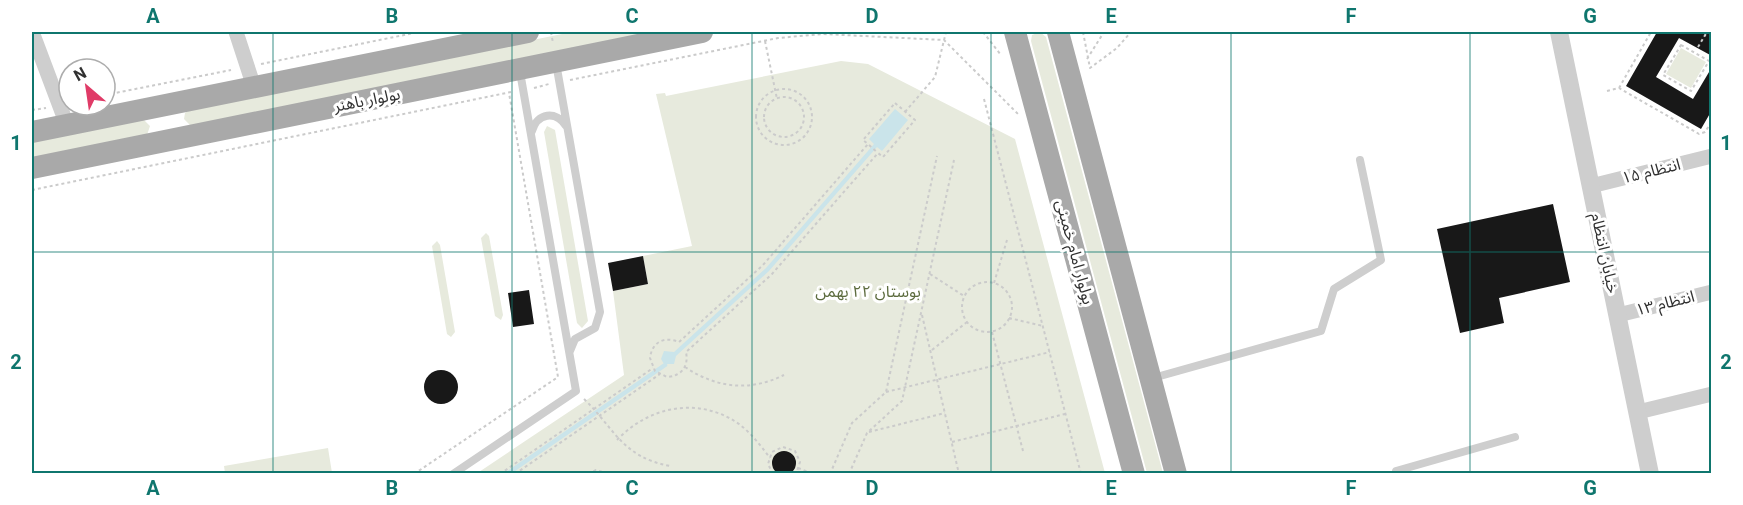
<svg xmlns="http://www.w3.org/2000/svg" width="1743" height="505" font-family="Roboto,'Noto Sans Arabic',sans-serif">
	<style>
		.green { fill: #e7eadd }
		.water { fill: #cae4ea }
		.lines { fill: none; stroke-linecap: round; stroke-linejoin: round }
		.stream { stroke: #cae4ea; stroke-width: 4.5 }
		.building { fill: #181818 }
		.path { stroke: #cbcbcb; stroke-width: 2; stroke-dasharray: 3 3; stroke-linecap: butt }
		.service { stroke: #cecece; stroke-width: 8 }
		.minor { stroke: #cecece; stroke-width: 15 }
		.tertiary { stroke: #cecece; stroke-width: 18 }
		.primary { stroke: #a9a9a9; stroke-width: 22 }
		.grid { fill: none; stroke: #0f766e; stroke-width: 1.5; stroke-opacity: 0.55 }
		.labels { text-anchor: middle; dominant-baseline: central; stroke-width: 6; stroke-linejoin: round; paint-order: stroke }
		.street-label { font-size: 16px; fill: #313131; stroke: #fff }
		.park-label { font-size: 16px; fill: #5d6c3f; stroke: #fff }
		.neatline { fill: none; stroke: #0f766e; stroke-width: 2 }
		.grid-label { font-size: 20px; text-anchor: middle; font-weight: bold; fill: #0f766e }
	</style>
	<rect width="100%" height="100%" fill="#fff"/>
	<!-- green -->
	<path class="green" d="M572 32H658L191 126 184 119 185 113 191 109Z
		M1040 32 1046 37 1163 473H1147L1031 41 1032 35Z
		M1681 48 1706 62 1691 88 1666 74Z
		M841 61 868 64 1015 139 1105 473 476 474 624 375 613 291 648 284 643 256 692 246 656 94 665 93 666 96Z
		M143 119 150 126 147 135 32 159V141Z
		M547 126 555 130 588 321 582 328 577 323 544 132Z
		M486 233 489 236 503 315 501 320 495 316 481 238Z
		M437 241 440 245 455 332 451 337 447 334 432 246Z
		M328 448 332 473H225L224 466Z"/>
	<!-- water -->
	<path class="water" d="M895 109 908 120 882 151 877 147 769 271 676 356 674 364H664L661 359 664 351 674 352 766 268 874 144 869 139Z"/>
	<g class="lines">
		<!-- stream -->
		<path class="stream" d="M507 474 665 365"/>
	</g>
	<!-- building -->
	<path class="building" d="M1657 32H1712V56L1679 38 1656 77 1693 99 1712 67V110L1701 129 1626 86Z
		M1553 204 1570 282 1499 298 1504 323 1460 333 1437 229Z
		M643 256 648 284 613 291 608 263Z
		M529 290 534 324 513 327 508 293Z
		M424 387a17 17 0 1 1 34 0a17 17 0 1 1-34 0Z
		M772 463a12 12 0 1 1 24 0a12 12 0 1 1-24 0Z"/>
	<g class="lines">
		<!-- path -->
		<path class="path" d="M551 32 553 43
			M983 32 1001 55
			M1083 32 1090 68 1117 48 1131 32
			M765 41 777 99
			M1681 45 1709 61 1691 91 1663 75Z
			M1698 47 1707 32
			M1087 59 1104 32
			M261 64 419 32
			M570 80 778 38 823 34 944 40 1018 114
			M534 88 549 84
			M1619 88 1651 32
			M756 117a28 28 0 1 1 56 0a28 28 0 1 1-56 0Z
			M1607 91 1619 88 1699 134 1705 132 1712 121
			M105 95 231 70
			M764 117a20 20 0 1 1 40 0a20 20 0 1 1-40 0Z
			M984 99 1081 474
			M895 103 915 120 883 157 878 153 772 274 686 352C689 367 681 376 667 377L655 371 650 358C652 342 664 336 679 342L763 265 868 144 863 140Z
			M32 110 46 108
			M905 112 935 77 946 32
			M869 145 878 153
			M32 190 511 92
			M930 274 964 296
			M962 307a25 25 0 1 1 50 0a25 25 0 1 1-50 0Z
			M994 283 1007 240
			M922 315 959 474
			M1009 318 1043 326
			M992 332 1023 451
			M932 350 967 322
			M685 367C716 388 750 392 784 375
			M886 392 1050 352
			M584 399C615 429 622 457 670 466
			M869 432 945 413
			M617 440C649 406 699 396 739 424 751 433 761 446 770 458
			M952 442 1065 414
			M798 468 814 474
			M414 474 558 377 509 93
			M500 474 653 368
			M515 474 660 374
			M588 474 596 470 609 474
			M773 474 768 464 772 452 783 447 795 451 800 462 796 474
			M830 474 852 423 886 392 937 156
			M849 474 867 433 902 401 954 160"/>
		<!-- service -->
		<path class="service" d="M556 63 600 312 595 328 575 339 570 351
			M532 131C537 113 556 110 566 126
			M1153 378 1321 331 1334 289 1381 260 1360 160
			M453 474 576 391 520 72
			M1396 474V471L1515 437"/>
		<!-- minor -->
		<path class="minor" d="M32 32 67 125
			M236 32 254 87
			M1591 186 1712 156
			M1618 315 1712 292
			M1638 412 1712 394"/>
		<!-- tertiary -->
		<path class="tertiary" d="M1559 32 1650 474"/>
		<!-- primary -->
		<path class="primary" d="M1015 32 1134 474
			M1058 32 1176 474
			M32 132 528 32
			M32 168 702 32"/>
	</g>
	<!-- grid -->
	<path class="grid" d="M273 32V474M512 32V474M752 32V474M991 32V474M1231 32V474M1470 32V474M32 252H1712"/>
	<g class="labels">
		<!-- street labels -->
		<g class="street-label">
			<text transform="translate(367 100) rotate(-11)">بولوار باهنر</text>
			<text transform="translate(1651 171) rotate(-14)">انتظام ۱۵</text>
			<text transform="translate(1075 252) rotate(75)">بولوار امام خمینی</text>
			<text transform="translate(1605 253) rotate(78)">خیابان انتظام</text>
			<text transform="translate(1665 303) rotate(-14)">انتظام ۱۳</text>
		</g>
		<!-- park labels -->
		<g class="park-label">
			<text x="868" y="291">بوستان ۲۲ بهمن</text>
		</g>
	</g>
	<!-- border -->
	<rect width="1743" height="505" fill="none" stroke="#ffffff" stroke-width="66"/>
	<!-- north arrow -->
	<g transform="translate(87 87) rotate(331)"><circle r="28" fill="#ffffff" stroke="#adadad" stroke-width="1.5"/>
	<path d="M0-4.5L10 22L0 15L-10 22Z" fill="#e03b67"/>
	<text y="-9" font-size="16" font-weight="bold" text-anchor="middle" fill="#313131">N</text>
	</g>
	<rect x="33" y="33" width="1677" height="439" class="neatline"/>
	<g class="grid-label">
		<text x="153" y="23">A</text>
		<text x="392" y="23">B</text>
		<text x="632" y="23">C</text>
		<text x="872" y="23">D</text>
		<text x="1111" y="23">E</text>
		<text x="1351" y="23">F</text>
		<text x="1590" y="23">G</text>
		<text x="16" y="150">1</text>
		<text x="1726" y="150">1</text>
		<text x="16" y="369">2</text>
		<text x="1726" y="369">2</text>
		<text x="153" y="495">A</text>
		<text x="392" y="495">B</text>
		<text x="632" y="495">C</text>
		<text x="872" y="495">D</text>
		<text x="1111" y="495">E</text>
		<text x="1351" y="495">F</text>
		<text x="1590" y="495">G</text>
	</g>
</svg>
